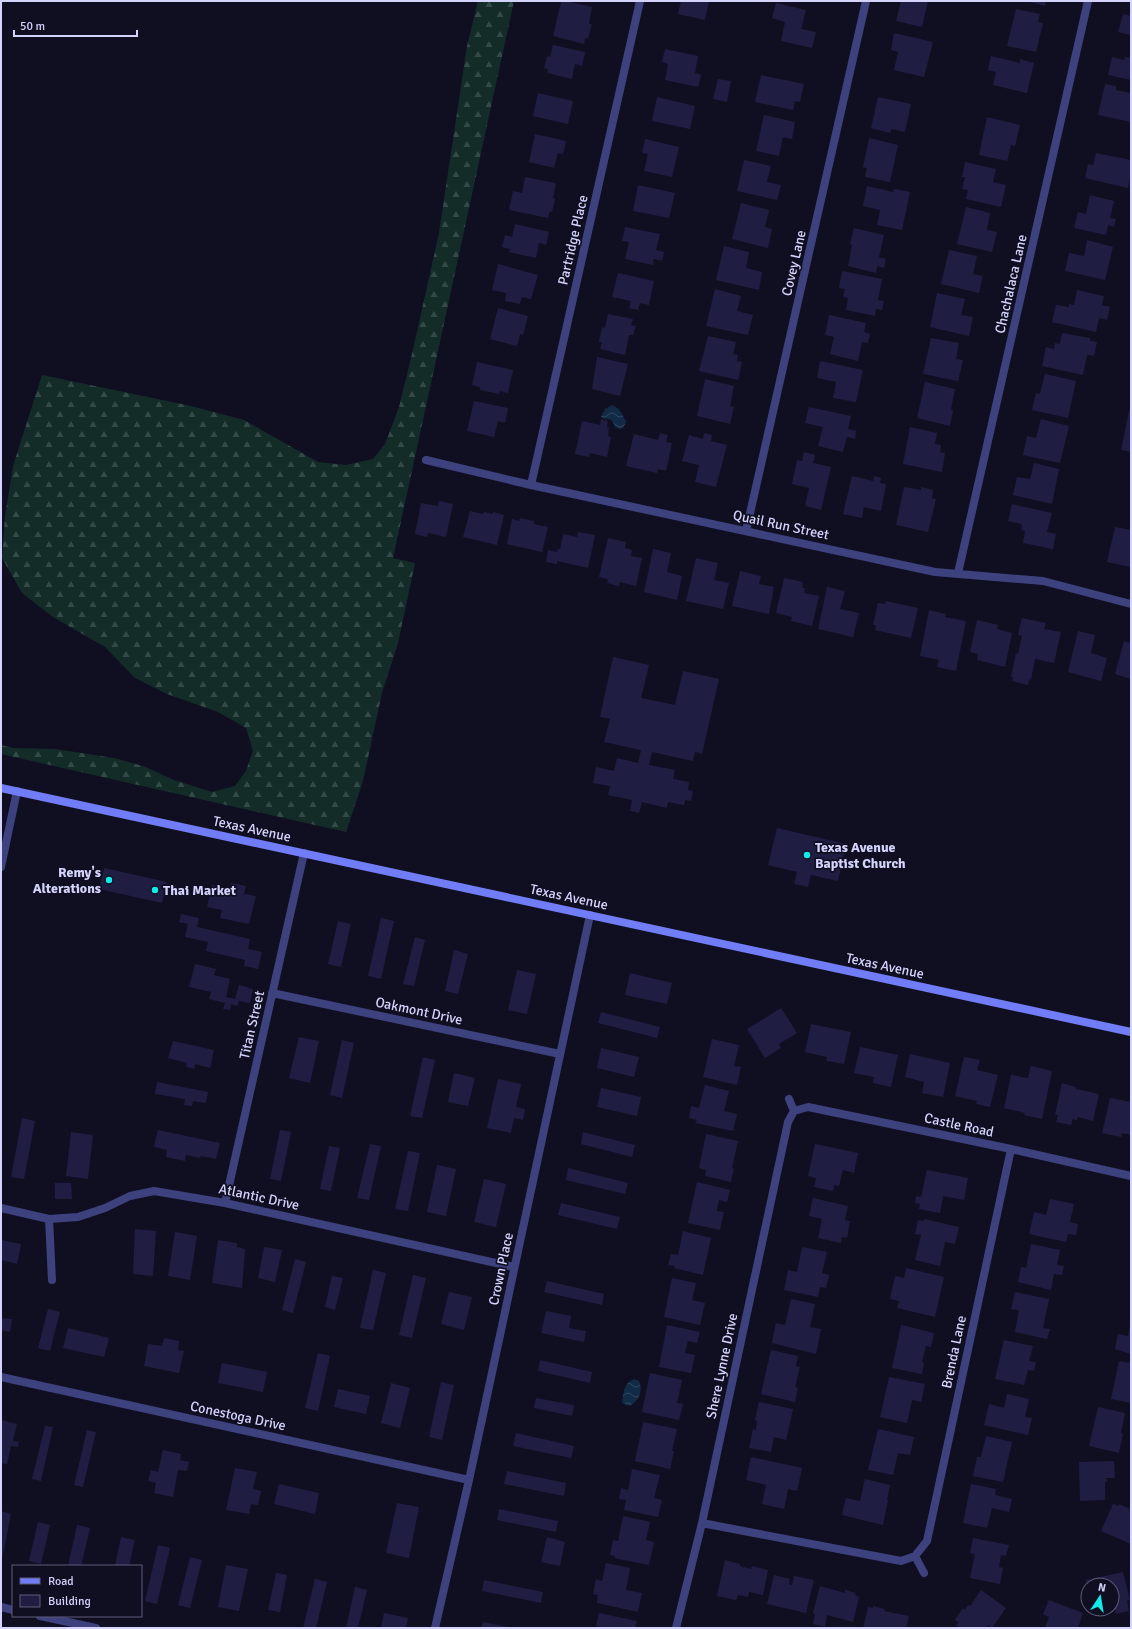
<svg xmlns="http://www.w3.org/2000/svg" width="1132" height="1629" font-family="Signika,sans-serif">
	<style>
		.forest { fill: url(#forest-firs) }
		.water { fill: url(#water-waves) }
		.building { fill: #201d42 }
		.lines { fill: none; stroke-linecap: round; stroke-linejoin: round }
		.street { stroke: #3d427e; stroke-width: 8 }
		.secondary { stroke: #717df6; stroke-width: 8 }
		.poi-dot { fill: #0fece9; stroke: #100f22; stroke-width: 1.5 }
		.labels { text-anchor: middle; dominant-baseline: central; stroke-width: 3.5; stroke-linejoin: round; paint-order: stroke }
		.street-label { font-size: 14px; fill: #d3d3fc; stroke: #100f22 }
		.poi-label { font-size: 14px; font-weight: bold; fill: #d3d3fc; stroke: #100f22; text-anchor: start }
	</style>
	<defs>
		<pattern id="forest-firs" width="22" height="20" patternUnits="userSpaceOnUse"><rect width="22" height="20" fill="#132c28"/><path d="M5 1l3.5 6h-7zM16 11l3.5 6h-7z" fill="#344a48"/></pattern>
		<pattern id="water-waves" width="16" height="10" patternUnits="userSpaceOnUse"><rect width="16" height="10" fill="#112a45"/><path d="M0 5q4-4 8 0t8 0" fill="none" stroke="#334861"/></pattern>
	</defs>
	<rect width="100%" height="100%" fill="#100f22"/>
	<!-- forest -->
	<path class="forest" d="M478 1H514L393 558 415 563 398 643 382 693 363 781 346 832 1 754V745L13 748 55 749 114 758 143 766 174 780 212 792 235 786 246 771 253 751 246 728 218 712 167 694 135 678 105 647 53 617 22 593 2 558 5 517 13 466 42 375 191 406 244 420 318 462 346 465 373 459 385 444 399 407 412 354 439 233 467 46Z"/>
	<!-- water -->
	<path class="water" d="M612 405C620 408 623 415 626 422L623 428 620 429 615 427C611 415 609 422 601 417L605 409Z
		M634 1379 639 1381C643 1390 640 1401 629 1406L622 1403C624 1392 623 1384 634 1379Z"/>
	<!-- building -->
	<path class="building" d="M566 1 592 7 589 24H592L588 39 585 38 584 44 553 36 561 2Z
		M681 1H709L705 20 678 14Z
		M901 1H928L922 27 896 21Z
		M1027 1H1046L1045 6Z
		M776 3 806 10 801 29 816 32 812 48 781 41 785 22 772 18Z
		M1016 9 1040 14 1038 22 1043 23 1036 52 1007 46Z
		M1123 14 1131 16V35L1118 32Z
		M894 33 933 42 924 77 894 70 898 52 891 50Z
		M553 45 585 52 582 66 575 64 572 79 547 73 548 69 544 68 547 56 550 57Z
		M665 49 698 56 695 73 701 75 698 87 665 80 668 64 662 62Z
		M991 56 1020 63V59L1034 63 1027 93 993 85 996 72 988 70Z
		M1112 57 1124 60 1125 57 1131 58V80L1108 75Z
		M761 75 804 84 800 102 795 101 793 110 755 102Z
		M718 79 731 81 727 102 713 99Z
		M1105 84 1116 86V90L1131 93V122L1098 115Z
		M538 93 573 101 568 124 533 116Z
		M657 97 695 106 690 129 652 121Z
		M878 97 911 104 905 132 891 129 890 133 871 128Z
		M764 115 795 122 792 139 783 137 779 156 756 151Z
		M987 117 1020 125 1015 146 1011 145 1007 161 979 155Z
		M535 134 566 141 563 154 558 153 554 168 529 162Z
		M869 138 898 145 890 182 865 177 867 168 863 167Z
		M645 139 679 147 672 177 644 171 648 154 642 153Z
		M1096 153 1131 160V172L1128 188 1085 178 1088 164 1093 165Z
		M744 160 771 166 767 182 781 185 777 200 737 191Z
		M965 162 996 169 993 182 1006 185 1001 207 966 199 968 190 962 189 965 177H962Z
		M525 177 556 183 553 198 555 199 552 212 550 211 548 218 509 210 513 191 522 193Z
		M638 185 675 193 669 218 633 211Z
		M867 186 893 192 894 189 910 192 902 230 877 225 880 210 863 206Z
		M1090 195 1114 201 1110 218 1116 219 1114 227 1108 225 1106 235 1074 228 1078 212 1086 214Z
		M741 203 769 210 765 227 772 229 768 248 732 239Z
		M966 207 990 213 987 230 997 232 992 252 957 244Z
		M515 224 549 232 546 245 539 243 536 258 509 252 510 249 502 247 505 235 512 237Z
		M625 227 660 234 656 250 664 252 662 261 654 259 653 265 625 259 629 242 622 241Z
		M854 228 884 235 879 257 886 259 884 268 877 266 876 273 848 266 852 245 850 244Z
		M1087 240 1113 247 1105 280 1065 271 1069 253 1084 256Z
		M724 246 749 252 746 268 762 272 759 290 716 280Z
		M949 250 977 256 973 274 983 276 979 293 941 284Z
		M498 264 538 275 531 299 522 297 520 304 505 301 506 293 492 290Z
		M842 271 882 279 878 300 884 301 882 310 876 309 875 316 846 310 848 298 843 297 845 289 839 288Z
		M618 273 654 281 649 305 640 303 638 310 629 308 631 301 612 297Z
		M715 289 741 296 737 311 753 315 748 335 706 326Z
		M1077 290 1104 296 1102 305 1110 307 1107 320 1099 318 1096 332 1052 322 1056 305 1069 307V304L1074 305Z
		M937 293 965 299 961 315 973 317 969 336 930 327Z
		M498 308 528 316 523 335 520 334 517 346 490 339Z
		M608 314 633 319 631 325 636 326 633 335H629L625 355 600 349 602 342H599L602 327 605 328Z
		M829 315 866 323 864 332 870 334 868 343 862 342 858 361 830 354 834 337 825 335Z
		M1062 333 1090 338V341L1097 342 1094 356 1087 355 1083 375 1042 366 1046 347 1054 349 1055 343 1060 344Z
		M708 336 736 342 733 354 738 355 737 361 742 362 738 380 699 371Z
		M931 338 959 343 956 359 963 360 958 381 923 374Z
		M597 357 628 364 620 396 592 389Z
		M820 361 863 370 856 402 833 398 836 382 817 378Z
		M477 362 513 370 508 393 500 391 499 394 480 390V387L472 385Z
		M1045 374 1076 381 1068 418 1032 410 1036 393 1040 394Z
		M705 379 734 386 730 406 734 407 730 424 697 416Z
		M925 382 955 389 951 409 953 410 950 426 917 418Z
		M474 401 508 408 505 423 498 421 494 437 467 431Z
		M809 407 851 416 848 429 856 431 855 439 847 437 843 452 818 446 823 427 805 423Z
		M1129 411H1131V452L1121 450Z
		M601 419 608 421 607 427H609L608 436 611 437 607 457 590 453 589 457 575 454 582 421 600 425Z
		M1041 419 1069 426 1060 463 1023 455 1027 436 1036 438Z
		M910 427 937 433 935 444 941 445 940 452 945 453 942 472 903 464Z
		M660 433 668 435 666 442 672 443 666 471 658 469 657 473 626 466 634 434 658 440Z
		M704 433 712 435 711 441 727 445 716 487 695 482 699 465 682 461 689 435 703 439Z
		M804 452 815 455 813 463 831 467 821 510 805 506 809 488 792 484 797 460 802 461Z
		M1034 463 1059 469 1052 504 1013 495 1017 477 1030 479Z
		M852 476 873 481 874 476 881 478 880 483 886 484 881 511 864 507 862 518 843 514Z
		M904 487 921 490V487L933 490 932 498 936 499 928 532 896 525Z
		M439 501 453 504 446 537 428 533 427 537 415 534 421 503 438 506Z
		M1012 504 1052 513 1047 532 1056 534 1053 549 1023 543 1025 531 1021 530 1022 524 1008 521Z
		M470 511 483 514 484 512 493 514V512L504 515 497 545 463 537Z
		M520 518 534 521V524L548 527 542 552 507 544 512 519 519 521Z
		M1115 527 1131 530V567L1107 562Z
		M578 532 595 535 588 568 557 561V564L546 562 548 550 557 552 558 549H560L563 534 577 537Z
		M608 538 626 542 625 548 632 550 631 556 642 558 636 586 620 582 619 586 607 583 608 579 599 577Z
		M653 549 671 553 667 572 682 576 677 600 644 592Z
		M696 558 718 563 714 580 729 583 723 609 686 601Z
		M740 571 761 576 759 584 774 587 769 614 732 606Z
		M784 578 803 582 802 588H805L804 593 819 596 812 626 791 621 792 617 776 613Z
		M827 587 845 591 840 609 859 613 853 637 818 629Z
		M886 601 918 608 911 638 875 630 876 625H873L878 603 885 604Z
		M929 610 946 614 945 617 966 621 956 671 937 667 939 660 920 656Z
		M1022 618 1046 623 1044 629 1061 632 1054 663 1035 659 1031 680 1029 679 1028 685 1012 681 1013 677H1011L1016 653 1018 654 1022 636 1018 635Z
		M977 620 998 625 997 629 1012 633 1005 667 977 660 978 654 970 652Z
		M1078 631 1095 635 1091 653 1107 658 1101 681 1068 672Z
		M1124 641 1131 643V679L1115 674Z
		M613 657 649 665 641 698 675 705 683 671 719 679 702 754 695 752 693 761 652 752 649 765 675 770 673 779 689 782 688 790 693 791 691 801 685 800 684 805 668 802 667 808 642 802 639 813 630 811 632 800 608 795 610 786 593 783 596 767 614 771 617 758 638 763 641 750 604 742 610 719 600 717Z
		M777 828 846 844 838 881 811 875 808 887 794 884 797 872 768 865Z
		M104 868 167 882 162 903 99 889Z
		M231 883 246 886 244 894 256 896 249 924 220 918 222 910 207 907 212 885 229 889Z
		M181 914 199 918 197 927 250 939 248 949 262 952 258 969 244 966 245 960 206 951 208 942 185 937 188 924 179 922Z
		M381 918 394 921 381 979 368 976Z
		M338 921 351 924 341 967 328 964Z
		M415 937 425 940 414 986 403 984Z
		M454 950 468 954 458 994 445 991Z
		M195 964 216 969 214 975 230 979 226 997 235 999 239 985 253 989 250 1003 239 1001 237 1006 231 1004 230 1010 223 1009 225 1003 209 999 211 992 189 987Z
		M517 970 536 974 527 1014 508 1010Z
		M630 973 672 983 667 1004 625 995Z
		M781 1008 797 1033 779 1044 781 1048 765 1058 747 1029Z
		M601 1012 660 1027 657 1038 598 1023Z
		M811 1024 851 1032 844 1064 826 1061 827 1057 805 1052Z
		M299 1037 319 1041 310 1083 289 1078Z
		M712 1039 739 1045 734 1066 741 1067 737 1085 703 1077Z
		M342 1040 354 1043 342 1098 330 1095Z
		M173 1041 214 1050 210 1068 195 1064 194 1069 186 1067 187 1063 168 1058Z
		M860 1047 898 1055 891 1087 873 1083 874 1077 854 1073Z
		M601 1048 639 1057 634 1077 597 1068Z
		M910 1054 950 1063 943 1097 922 1093 924 1082 905 1077Z
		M423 1057 435 1060 422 1118 410 1116Z
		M964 1057 980 1060 977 1070 998 1075 990 1107 976 1104 977 1101 955 1096Z
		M1031 1066 1052 1071 1042 1119 1024 1115 1025 1113 1004 1108 1011 1075 1028 1078Z
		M454 1073 475 1078 468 1106 448 1102Z
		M498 1079 521 1084 516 1107 525 1109 523 1120 514 1118 511 1133 487 1128Z
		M157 1082 208 1092 206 1103 193 1101 192 1106 184 1105 185 1099 155 1094Z
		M1062 1083 1076 1087V1089L1099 1094 1093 1121 1078 1117 1077 1120 1073 1119 1071 1125 1056 1122 1058 1115H1055Z
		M705 1085 729 1091 724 1111 737 1114 733 1131 695 1123 697 1120 689 1118 691 1106 699 1108Z
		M601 1088 641 1097 637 1116 597 1107Z
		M1110 1098 1131 1102V1135L1122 1133 1121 1137 1102 1133Z
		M22 1118 35 1121 24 1179 11 1177Z
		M158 1130 220 1143 216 1159 201 1156 200 1158 186 1155 185 1161 166 1157 167 1150 154 1147Z
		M280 1130 291 1132 281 1181 270 1179Z
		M71 1132 93 1135 88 1179 66 1176Z
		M583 1132 635 1145 632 1157 581 1144Z
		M706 1134 738 1141 732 1168 734 1169 731 1182 705 1176 706 1170 699 1168Z
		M370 1144 381 1146 369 1200 357 1198Z
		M815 1144 858 1153 854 1173 843 1170 839 1186 834 1185 833 1191 814 1187 816 1178 808 1176Z
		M329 1146 340 1148 331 1191 320 1189Z
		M408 1151 420 1153 408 1211 395 1209Z
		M437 1165 456 1169 446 1216 427 1212Z
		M568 1168 628 1183 625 1194 566 1180Z
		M927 1170 968 1178 964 1200 943 1196 940 1213 919 1209 920 1204 915 1203 916 1196 921 1197Z
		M484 1179 506 1184 496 1227 474 1222Z
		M697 1182 730 1190 727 1202 719 1200 717 1211 724 1212 720 1230 688 1223Z
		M55 1183H71L72 1199H55Z
		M813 1198 848 1206 845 1220 850 1221 847 1238 842 1237 841 1243 818 1238 822 1219 809 1216Z
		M1050 1199 1074 1204 1070 1222 1078 1224 1076 1235 1068 1234 1066 1242 1029 1234 1034 1212 1046 1215Z
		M561 1203 620 1217 617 1229 558 1215Z
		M924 1219 959 1227 955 1244 945 1242 940 1266 915 1260 921 1235 915 1234 918 1220 924 1221Z
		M135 1229 156 1231 153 1276 133 1274Z
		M683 1231 711 1238 703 1275 674 1268 675 1266 668 1265 671 1254 678 1255Z
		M175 1232 197 1236 190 1280 168 1276Z
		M1 1240 21 1244 17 1264 1 1260Z
		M218 1240 237 1243V1247L245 1249 242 1288 212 1283Z
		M1031 1244 1060 1250 1057 1265 1064 1266 1062 1275 1054 1274 1051 1290 1018 1282 1021 1267 1026 1268Z
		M264 1247 282 1250 275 1282 258 1278Z
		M802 1247 827 1252 822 1273 829 1275 826 1288 820 1287 818 1297 784 1290 788 1270 797 1272Z
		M295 1259 306 1262 293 1313 282 1310Z
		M906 1268 944 1277 935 1317 897 1308 899 1301 890 1299 895 1276 904 1278Z
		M373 1270 386 1273 373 1330 360 1328Z
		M413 1275 426 1278 412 1338 399 1335Z
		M332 1276 343 1278 335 1310 325 1307Z
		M672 1278 696 1283 692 1300 705 1303 700 1325 664 1317Z
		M547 1281 604 1294 602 1305 544 1292Z
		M449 1292 472 1297 464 1330 441 1324Z
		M1015 1292 1049 1299 1043 1328 1050 1329 1047 1339 1015 1332 1019 1310 1011 1309Z
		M791 1299 815 1304 810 1327 821 1329 816 1354 772 1343 776 1323 785 1325Z
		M48 1309 60 1312 50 1351 38 1348Z
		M546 1311 571 1316 569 1328 586 1331 584 1342 541 1333Z
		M1 1318 12 1319 10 1332 1 1330Z
		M667 1325 700 1332 697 1343 688 1341 685 1353 695 1355 691 1373 659 1367Z
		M901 1325 934 1333 931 1347 926 1346 922 1362 924 1363 922 1374 892 1368Z
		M1130 1325H1131V1354L1115 1349 1118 1334 1128 1336Z
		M68 1328 109 1338 104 1357 63 1348Z
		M164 1338 179 1341 178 1350 184 1351 179 1373 144 1366 148 1344 162 1346Z
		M1004 1340 1033 1346 1029 1361 1036 1362 1034 1371 1028 1370 1024 1385 995 1379Z
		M771 1350 798 1356 796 1366 800 1367 795 1387 798 1388 795 1402 761 1394Z
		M318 1353 330 1356 318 1411 305 1408Z
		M540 1360 592 1372 590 1383 538 1371Z
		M1119 1361 1131 1363V1403L1111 1399Z
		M222 1363 267 1372 263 1392 218 1383Z
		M650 1373 682 1380 677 1403 683 1404 679 1420 642 1412Z
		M889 1377 925 1384 921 1402 912 1400 907 1423 880 1417Z
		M441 1382 454 1385 442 1440 429 1437Z
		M391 1383 410 1388 400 1428 381 1423Z
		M338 1389 370 1396 366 1414 334 1407Z
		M1007 1394 1029 1399 1025 1417 1032 1418 1028 1435 984 1425 989 1404 1004 1408Z
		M536 1398 574 1405 572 1416 534 1408Z
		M759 1402 793 1409 786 1440 774 1437 771 1452 749 1448 753 1429 756 1430 757 1421 755 1420Z
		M1098 1407 1125 1413 1121 1433 1123 1434 1119 1453 1089 1446Z
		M1 1420 17 1424 13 1441 19 1442 18 1447 11 1446 7 1464 1 1463Z
		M643 1422 677 1429 672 1451H674L670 1469 635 1461Z
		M45 1426 53 1427 41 1481 32 1479Z
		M878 1429 914 1437 910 1455 898 1453 893 1475 868 1470Z
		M87 1430 96 1432 83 1487 74 1485Z
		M516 1433 574 1446 571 1458 513 1446Z
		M986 1436 1012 1442 1003 1482 973 1476 977 1457H981Z
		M163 1450 181 1454 180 1460 189 1462 187 1471 178 1470 173 1497 154 1493 156 1483 148 1481 151 1470 158 1472Z
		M751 1457 802 1468 797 1491 788 1489 784 1509 762 1504 766 1485 746 1480Z
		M1114 1461 1115 1478H1106L1107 1482H1105V1500L1080 1501 1079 1462Z
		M235 1468 257 1472 253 1489 261 1491 258 1505 251 1504 249 1514 226 1510Z
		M632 1469 660 1475 654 1498 662 1500 658 1517 624 1510 626 1500 619 1499 621 1488 628 1490Z
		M507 1471 566 1483 564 1496 504 1484Z
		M865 1479 890 1485 887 1500H888L883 1525 842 1515 846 1498 860 1501Z
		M279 1484 319 1493 315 1514 274 1504Z
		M971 1484 996 1489 995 1495 1012 1499 1009 1512 992 1508 987 1528 963 1523Z
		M397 1503 419 1507 409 1558 386 1553Z
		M1113 1504 1119 1506V1504L1130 1509 1129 1511 1131 1512V1544L1101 1531Z
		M499 1509 558 1521 556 1532 497 1520Z
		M1 1511 11 1514 2 1559H1Z
		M623 1516 650 1522 646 1540 654 1542 649 1565 614 1558 615 1556 610 1555 613 1540 618 1541Z
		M38 1522 50 1525 41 1564 29 1561Z
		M77 1525 90 1528 81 1566H68Z
		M121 1537 135 1540 129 1566H115Z
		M547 1537 565 1542 560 1566 541 1562Z
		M973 1538 1009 1545 1006 1556 1001 1555 999 1567 1003 1568 1000 1584 970 1578 975 1554 970 1553Z
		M158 1545 170 1548 157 1604 145 1601Z
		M190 1557 202 1560 190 1608 178 1605Z
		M725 1560 740 1564V1566L751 1569 752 1566 768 1570 763 1595 749 1592 748 1597 738 1595 736 1600 717 1596Z
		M606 1563 630 1568 626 1590 642 1593 638 1612 597 1603 598 1595 593 1594 596 1579 602 1581Z
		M226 1565 248 1569 239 1611 218 1607Z
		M1123 1572 1130 1600 1127 1601 1129 1611 1116 1614 1112 1600V1585H1087L1086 1580Z
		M276 1573 287 1575 280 1612 268 1610Z
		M774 1575 790 1579 789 1584 792 1585 794 1576 814 1580 806 1613 767 1604Z
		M315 1579 327 1582 316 1628H303Z
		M484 1580 543 1592 541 1603 482 1591Z
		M820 1586 845 1593V1590L856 1593 855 1595 859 1597 853 1622 827 1615 825 1627 813 1624 815 1614 813 1613Z
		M355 1587 367 1590 358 1628H346Z
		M981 1590 1006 1608 992 1628 988 1625 986 1628H960L956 1625 959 1622 955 1620 963 1608 965 1610 968 1605 970 1606Z
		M1049 1600 1083 1613 1078 1628H1045L1049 1617 1043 1614Z
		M873 1606 885 1609 884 1611 909 1616 906 1628H863L868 1607 873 1608Z
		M384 1613 408 1618 406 1628H381Z
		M599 1613 637 1621 635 1628H604L596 1626Z
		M483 1622 508 1627V1628H481Z"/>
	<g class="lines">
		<!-- street -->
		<path class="street" d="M426 460 531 485 935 572 1043 581 1131 604
			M531 485 640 1
			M746 531 866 1
			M958 573 1088 1
			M1 867 17 791
			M272 993 560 1054
			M789 1099 794 1111 808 1107 1011 1149 1131 1176
			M225 1203 304 853
			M1 1208 49 1219 78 1217 105 1208 130 1196 154 1191 225 1203 514 1267
			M49 1219 52 1280
			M1 1377 469 1480
			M702 1523 901 1561 915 1556 924 1573
			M915 1556 927 1541 1011 1149
			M1 1607 13 1610
			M40 1616 96 1628
			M435 1628 469 1480 590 915
			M676 1628 702 1523 788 1122 794 1111"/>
		<!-- secondary -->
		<path class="secondary" d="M1 788 1131 1032"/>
	</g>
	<!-- markers -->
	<g class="poi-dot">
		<circle cx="807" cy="855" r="4"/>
		<circle cx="109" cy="880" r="4"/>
		<circle cx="155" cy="890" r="4"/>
	</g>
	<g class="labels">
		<!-- street labels -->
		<g class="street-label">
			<text transform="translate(573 240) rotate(-77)">Partridge Place</text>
			<text transform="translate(794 263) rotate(-77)">Covey Lane</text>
			<text transform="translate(1011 284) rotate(-77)">Chachalaca Lane</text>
			<text transform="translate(781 525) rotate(12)">Quail Run Street</text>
			<text transform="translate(252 829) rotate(12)">Texas Avenue</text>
			<text transform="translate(569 897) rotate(12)">Texas Avenue</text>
			<text transform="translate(885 966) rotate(12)">Texas Avenue</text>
			<text transform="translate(419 1011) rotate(12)">Oakmont Drive</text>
			<text transform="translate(252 1025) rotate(-77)">Titan Street</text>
			<text transform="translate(959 1125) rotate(12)">Castle Road</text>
			<text transform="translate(259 1197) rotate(12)">Atlantic Drive</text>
			<text transform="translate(501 1269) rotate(-78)">Crown Place</text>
			<text transform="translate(954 1352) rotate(-78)">Brenda Lane</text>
			<text transform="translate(722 1366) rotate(-78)">Shere Lynne Drive</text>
			<text transform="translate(238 1416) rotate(12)">Conestoga Drive</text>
		</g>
		<!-- poi labels -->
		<g class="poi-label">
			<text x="815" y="847">Texas Avenue<tspan x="815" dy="16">Baptist Church</tspan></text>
			<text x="101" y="872" text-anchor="end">Remy's<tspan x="101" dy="16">Alterations</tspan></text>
			<text x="163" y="890">Thai Market</text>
		</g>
	</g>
	<!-- border -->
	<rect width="1132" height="1629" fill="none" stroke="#d3d3fc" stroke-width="4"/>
	<!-- legend -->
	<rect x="12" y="1565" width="130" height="52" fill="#100f22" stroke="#5e5d79"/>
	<rect x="20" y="1578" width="20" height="6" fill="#717df6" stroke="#5e5d79"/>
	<text x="48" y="1585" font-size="12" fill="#d3d3fc">Road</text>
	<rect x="20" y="1595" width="20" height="12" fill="#201d42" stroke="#5e5d79"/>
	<text x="48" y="1605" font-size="12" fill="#d3d3fc">Building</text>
	<!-- north arrow -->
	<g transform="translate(1100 1597) rotate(12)"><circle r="19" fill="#100f22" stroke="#5e5d79"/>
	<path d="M0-3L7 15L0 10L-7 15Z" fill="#0fece9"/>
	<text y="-6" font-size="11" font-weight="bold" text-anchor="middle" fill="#d3d3fc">N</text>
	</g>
	<!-- scale -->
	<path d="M14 30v6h123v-6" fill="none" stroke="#d3d3fc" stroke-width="2"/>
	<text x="20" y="30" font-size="12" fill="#d3d3fc" stroke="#100f22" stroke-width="3" paint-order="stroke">50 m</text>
</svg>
